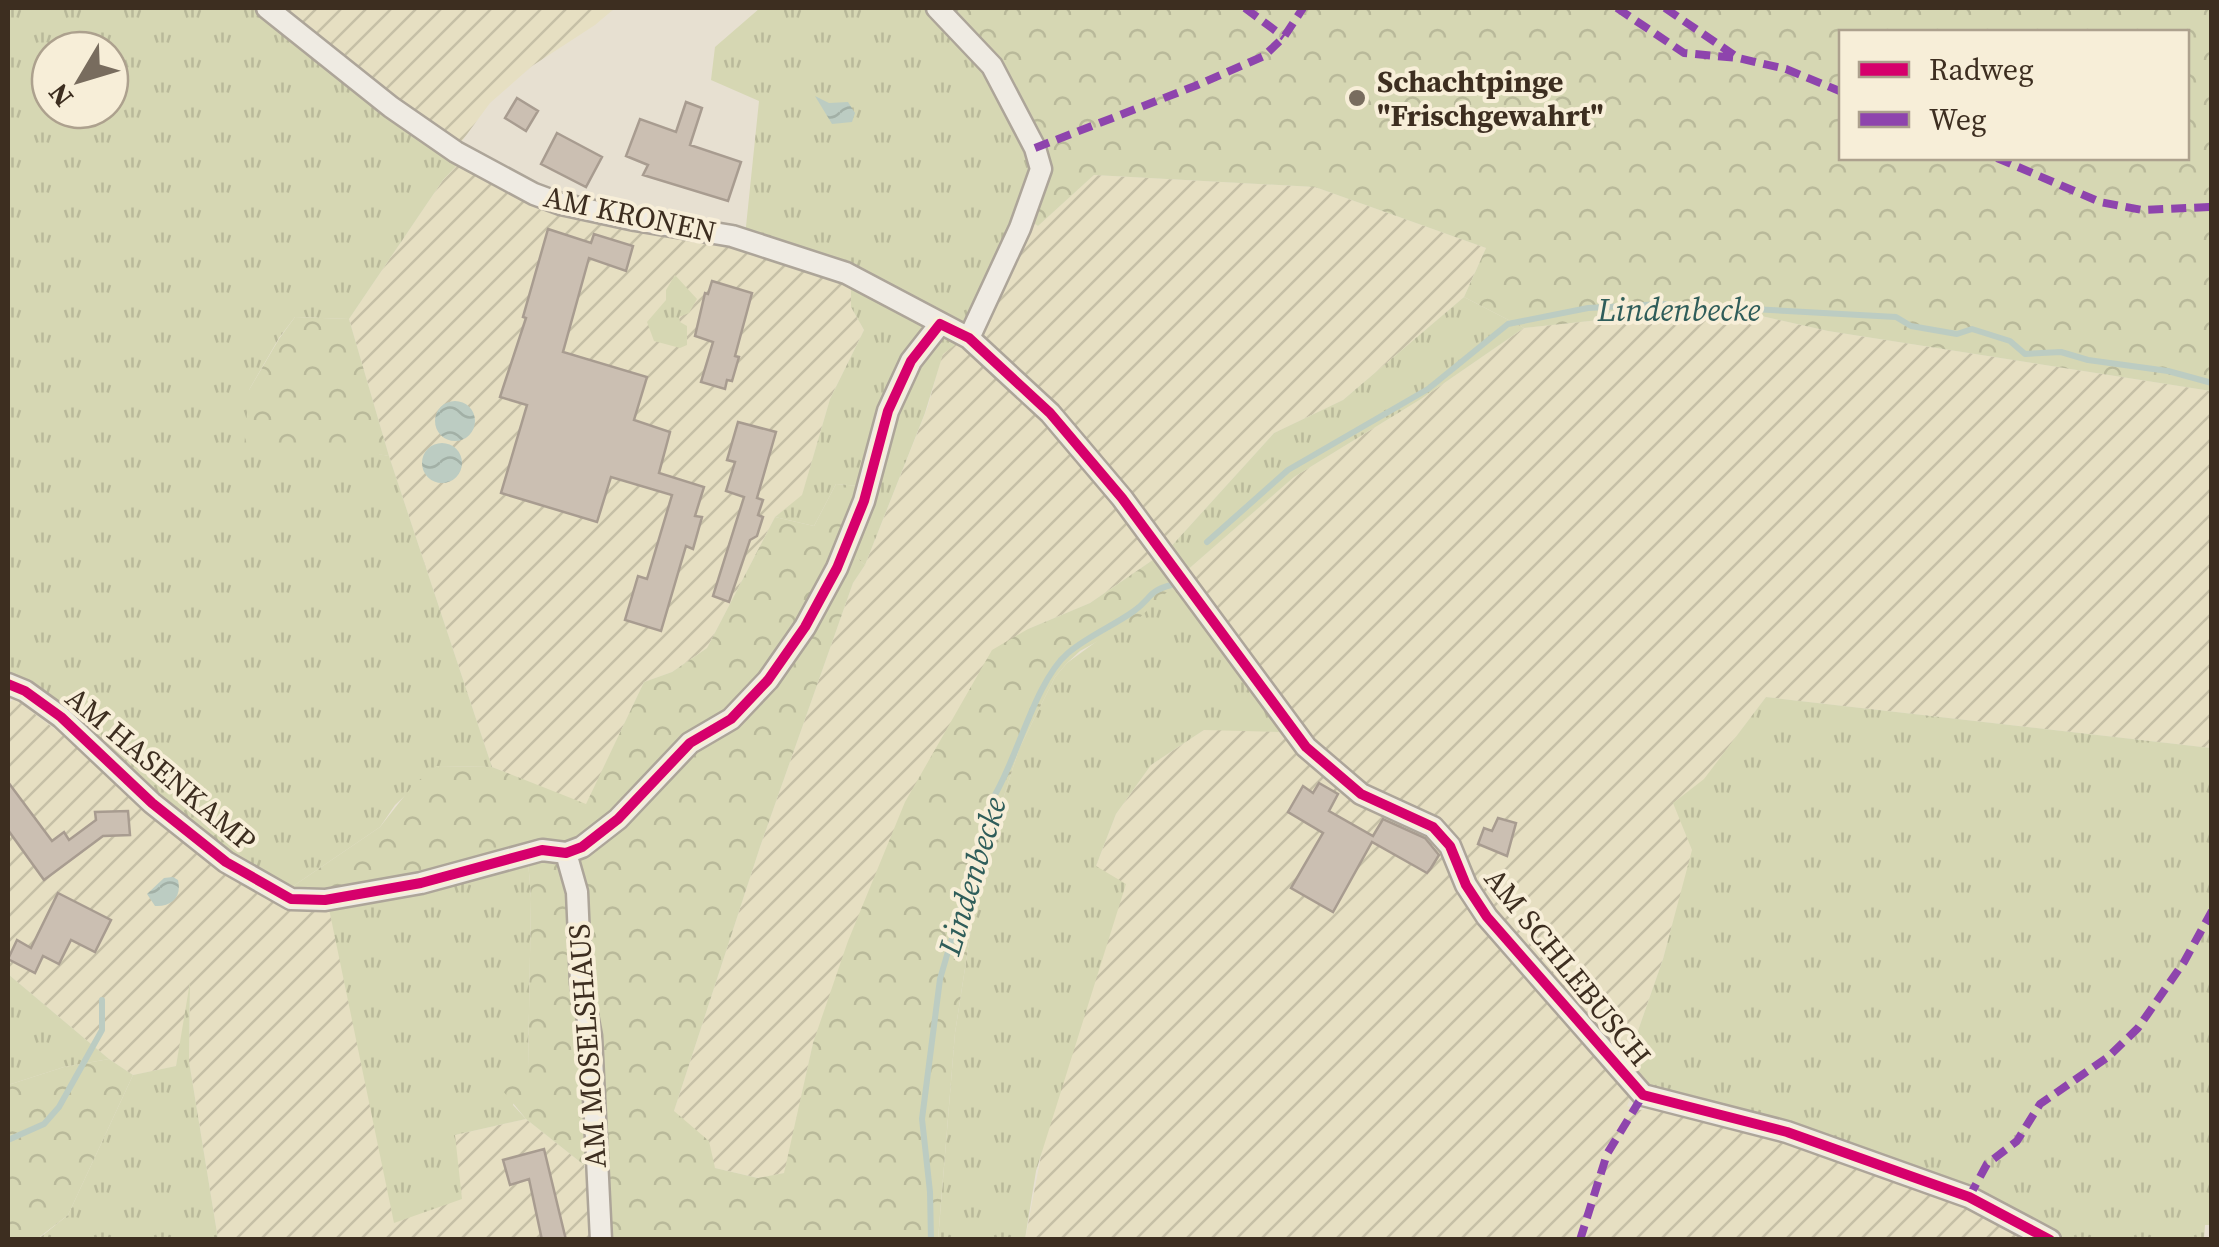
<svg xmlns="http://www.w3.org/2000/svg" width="2219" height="1247" font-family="'Source Serif 4',serif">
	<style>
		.farmland { fill: url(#farmland-furrows) }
		.grass { fill: url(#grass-tufts); fill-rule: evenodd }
		.forest { fill: url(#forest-crowns); fill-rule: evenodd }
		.water { fill: url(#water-waves) }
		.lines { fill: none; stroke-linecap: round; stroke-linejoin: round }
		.stream { stroke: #bcccc2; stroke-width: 6 }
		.building { fill: #cbbfb2; stroke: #a89c90; stroke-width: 2.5 }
		.minor-casing { stroke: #ada599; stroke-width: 25 }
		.minor { stroke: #efebe3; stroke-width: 20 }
		.quiet { stroke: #8e44ad; stroke-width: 8; stroke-dasharray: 15 8; stroke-linecap: butt }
		.cycleway-casing { stroke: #f7eed8; stroke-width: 16 }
		.cycleway { stroke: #d6006c; stroke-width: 10 }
		.poi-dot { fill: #786c5e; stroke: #f7eed8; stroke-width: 4 }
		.labels { text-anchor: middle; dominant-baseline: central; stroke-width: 8; stroke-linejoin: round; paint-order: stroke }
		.poi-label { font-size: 30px; font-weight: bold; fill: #3d2e20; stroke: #f7eed8; text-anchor: start }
		.street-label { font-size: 30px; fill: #3d2e20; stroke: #f7eed8 }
		.water-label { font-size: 32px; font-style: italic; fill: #2f5d5a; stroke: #f7eed8 }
	</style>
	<defs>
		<pattern id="farmland-furrows" width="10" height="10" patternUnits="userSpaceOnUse" patternTransform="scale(2.5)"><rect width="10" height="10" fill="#e6dfc2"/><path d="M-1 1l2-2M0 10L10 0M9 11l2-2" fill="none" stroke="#c6c0a6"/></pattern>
		<pattern id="grass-tufts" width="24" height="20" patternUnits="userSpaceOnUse" patternTransform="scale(2.5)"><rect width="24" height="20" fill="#d6d7b3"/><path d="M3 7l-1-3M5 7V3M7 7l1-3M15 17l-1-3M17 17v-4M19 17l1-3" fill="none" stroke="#b9b99a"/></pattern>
		<pattern id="forest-crowns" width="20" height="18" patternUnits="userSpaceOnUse" patternTransform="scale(2.5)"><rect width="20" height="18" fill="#d6d7b3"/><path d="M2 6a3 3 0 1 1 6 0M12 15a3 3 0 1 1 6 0" fill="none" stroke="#b9b99a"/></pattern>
		<pattern id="water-waves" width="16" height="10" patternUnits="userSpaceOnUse" patternTransform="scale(2.5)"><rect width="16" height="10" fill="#bcccc2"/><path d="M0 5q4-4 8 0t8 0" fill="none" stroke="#a2b0a6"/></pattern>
	</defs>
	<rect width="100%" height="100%" fill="#e7e0d1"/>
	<!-- farmland -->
	<path class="farmland" d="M273 8H615L595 25 532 66 490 103 459 145Z
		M459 163 545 205 733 240 851 281V307L864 330 830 399 802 496 775 517 707 648 672 672 644 682 586 805 492 767 389 456 349 319 443 180Z
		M1094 175 1315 187 1486 248 1464 297 1343 400 1274 433 1167 551 986 344 981 325 1028 219 1038 226Z
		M1722 307 1828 331 2211 391V748L1766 697 1704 780 1674 803 1693 850 1663 959 1633 1045 1617 1060 1632 1094 1627 1106 1639 1110 1670 1108 1778 1131 1975 1205 2041 1239 1025 1240 1096 866 1116 814 1151 765 1204 730 1219 727 1279 732 1297 750 1184 573 1294 477 1421 399 1524 328Z
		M951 338 974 349 1015 384 1160 555 1090 603 1028 629 813 1043 785 1173 759 1178 715 1168 674 1111 760 847 853 583 865 565 928 406 943 352Z
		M15 699 277 897 328 904 455 1135 526 1119 584 1165 597 1239H218L189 1061 190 992 176 1066 133 1075 109 1059 8 974V703Z"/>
	<!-- grass -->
	<path class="grass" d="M8 8H261L459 163 443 180 349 319 295 317 279 338 249 390 363 451 389 456 492 767 437 766 395 805 380 827 286 891 165 804 8 679ZM50 50H110V110H50Z
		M760 8H929L989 67 1029 149 1033 179 966 322 960 326 745 236 759 101 711 80 715 47Z
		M675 275 697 299 689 313 679 317 680 322 687 326V345L680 348 654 341 647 322 666 300V290Z
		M851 281 920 316 922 335 859 486 836 484 814 526 775 517 802 495 830 399 864 330 851 307Z
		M1464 297 1524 328 1421 399 1294 477 1184 573 1167 551 1274 433 1343 400Z
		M942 338H951L955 345 943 354 925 413 865 565 848 551 897 402 933 344Z
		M1179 581 1297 750 1279 732 1204 730 1151 765 1116 814 1096 866 1126 884 1036 1171 1025 1239 938 1240 955 1033 980 871 1019 749 1055 677 1067 663Z
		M1766 697 2211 748 2212 1225H2205L2204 1239H2060L1653 1093 1617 1060 1633 1045 1663 959 1692 850 1673 803 1704 779Z
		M528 860 531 898 528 1069 513 1105 526 1119 455 1135 462 1199 394 1223 328 904Z
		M8 974 109 1059 64 1067 8 1085Z
		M190 982 189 1061 218 1239 37 1240 68 1215 133 1075 176 1066Z"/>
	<!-- forest -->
	<path class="forest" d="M942 8H2211V391L1828 331 1722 307 1524 328 1464 297 1486 248 1315 187 1094 175 1038 226 1028 219 1044 158ZM1842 32H2186V158H1842Z
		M295 317 349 319 389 456C340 447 292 463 244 448L249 390 279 339Z
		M836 484 859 486 840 544 865 565 853 583 760 847 674 1111 709 1141 715 1168 758 1178 784 1173 813 1043 848 941 905 802 992 650 1028 629 1090 603 1160 555 1179 581 1138 619 1080 651 1067 663 1055 677 1019 749 980 871 955 1033 938 1239H606L598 1164 584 1165 526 1119 503 1091 528 1068 531 898 528 860 323 896 286 891 380 827 413 785 437 766 492 767 586 804 644 682 672 672 707 648 775 517 814 526Z
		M109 1059 133 1075 68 1215 37 1239H8V1085L64 1067Z"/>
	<!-- water -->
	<path class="water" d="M815 96 829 103 848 102 855 113 852 122 832 124Z
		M435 421a20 20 0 1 1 40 0a20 20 0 1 1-40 0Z
		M422 463a20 20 0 1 1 40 0a20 20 0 1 1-40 0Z
		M173 877 178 880C182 897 172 907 155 906L147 894 164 878Z"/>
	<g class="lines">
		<!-- stream -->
		<path class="stream" d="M1207 542 1288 470 1428 389 1508 324 1588 308 1662 304 1896 317 1911 326 1957 334 1972 329 2010 341 2025 354 2061 352 2088 360 2168 371 2212 383
			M8 1140 44 1124 59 1107 102 1030V1000
			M931 1240 930 1192 922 1119 940 979 993 798C1017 760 1035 681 1068 653 1088 636 1113 626 1134 611 1151 599 1148 591 1171 585"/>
	</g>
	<!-- building -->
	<path class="building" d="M517 98 538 111 526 131 505 118Z
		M686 102 702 108 690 145 741 162 728 201 643 175 648 165 626 156 640 119 676 132Z
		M557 133 602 157 586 187 541 164Z
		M548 229 591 243 594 234 633 246 626 271 589 258 563 352 647 377 634 420 670 432 659 473 704 487 695 516 702 517 693 549 686 546 661 631 625 620 638 576 647 579 672 495 611 477 597 522 501 493 527 405 500 397 526 318 523 317Z
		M712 281 752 293 735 356 739 357 732 381 727 380 725 389 701 382 713 342 695 336 705 293 708 294Z
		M738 422 776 432 757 498 763 500 758 515 763 517 757 536 750 540 729 602 713 596 744 497 726 491 735 462 727 460Z
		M8 782 52 841 64 832 69 840 96 820 95 812 128 811 130 835 103 836 44 880 8 830Z
		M1319 783 1338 794 1329 811 1373 836 1383 819 1425 838 1439 855 1431 868 1427 873 1372 842 1333 912 1291 888 1323 833 1288 812 1303 786 1313 793Z
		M1498 818 1516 823 1507 856 1478 844 1484 828 1492 831Z
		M58 893 111 920 95 952 71 940 59 964 43 956 35 973 8 959 17 940 31 948Z
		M544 1149 558 1207 566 1240H542L529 1179 510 1185 503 1160Z"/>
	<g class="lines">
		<!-- minor casing -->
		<g class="minor-casing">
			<path id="minor" d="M267 8 391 107 456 152 534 194 561 204 635 220 732 236 846 273 969 338 1050 413 1122 498 1306 747 1361 794 1433 827 1450 846 1466 885 1487 917 1643 1095 1787 1132 1969 1197 2050 1240
				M937 8 992 66 1035 148 1041 169 1020 228 969 338
				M8 684 25 691 61 717 152 803 226 862 291 899 325 900 421 883 542 850 566 853 582 847 618 819 690 743 731 719 768 680 805 627 837 568 864 501 888 411 911 361 940 324
				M566 853 577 892 581 983 591 1036 601 1240"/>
		</g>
		<!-- minor -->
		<use href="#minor" class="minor"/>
		<!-- quiet -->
		<path class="quiet" d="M1245 8 1284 37
			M1617 8 1684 53 1738 58 1786 69 1842 92
			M1665 8 1734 55
			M1035 148 1195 86 1264 56 1284 37 1303 8
			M1997 158 2100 202 2142 210 2212 207
			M1969 1197 1987 1164 2017 1141 2040 1104 2108 1057 2138 1028 2184 962 2212 911
			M1580 1240 1607 1154 1643 1095"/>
		<!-- cycleway casing -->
		<g class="cycleway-casing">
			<path id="cycleway" d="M8 684 25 691 61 717 152 803 226 862 291 899 325 900 421 883 542 850 566 853 582 847 618 819 690 743 731 719 768 680 805 627 837 568 864 501 888 411 911 361 940 324 969 338 1050 413 1122 498 1306 747 1361 794 1433 827 1450 846 1466 885 1487 917 1643 1095 1787 1132 1969 1197 2050 1240"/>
		</g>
		<!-- cycleway -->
		<use href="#cycleway" class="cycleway"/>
	</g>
	<!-- markers -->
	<circle class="poi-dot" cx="1357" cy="98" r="10"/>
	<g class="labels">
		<!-- poi labels -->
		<g class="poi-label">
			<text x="1377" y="81">Schachtpinge<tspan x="1377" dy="34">"Frischgewahrt"</tspan></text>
		</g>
		<!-- street labels -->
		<g class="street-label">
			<text transform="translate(630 214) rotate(12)">AM KRONEN</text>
			<text transform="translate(161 769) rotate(40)">AM HASENKAMP</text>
			<text transform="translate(1568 967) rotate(51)">AM SCHLEBUSCH</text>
			<text transform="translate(587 1046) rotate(-94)">AM MOSELSHAUS</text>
		</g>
		<!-- water labels -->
		<g class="water-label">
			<text x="1679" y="310">Lindenbecke</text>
			<text transform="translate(972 876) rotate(-73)">Lindenbecke</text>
		</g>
	</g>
	<!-- border -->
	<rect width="2219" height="1247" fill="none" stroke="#3d2e20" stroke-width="20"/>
	<!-- legend -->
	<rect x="1839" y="30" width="350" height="130" fill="#f7eed8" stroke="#ada18e" stroke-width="2.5"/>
	<rect x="1859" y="62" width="50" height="15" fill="#d6006c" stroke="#ada18e" stroke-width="2.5"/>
	<text x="1929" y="80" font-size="30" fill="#3d2e20">Radweg</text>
	<rect x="1859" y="112" width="50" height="15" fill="#8e44ad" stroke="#ada18e" stroke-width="2.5"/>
	<text x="1929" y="130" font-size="30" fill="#3d2e20">Weg</text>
	<!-- north arrow -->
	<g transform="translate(80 80) rotate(232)"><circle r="48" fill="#f7eed8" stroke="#ada18e" stroke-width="2.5"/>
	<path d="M0-8L18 38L0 25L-18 38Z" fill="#786c5e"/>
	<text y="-15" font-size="28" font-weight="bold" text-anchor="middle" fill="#3d2e20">N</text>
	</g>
</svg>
